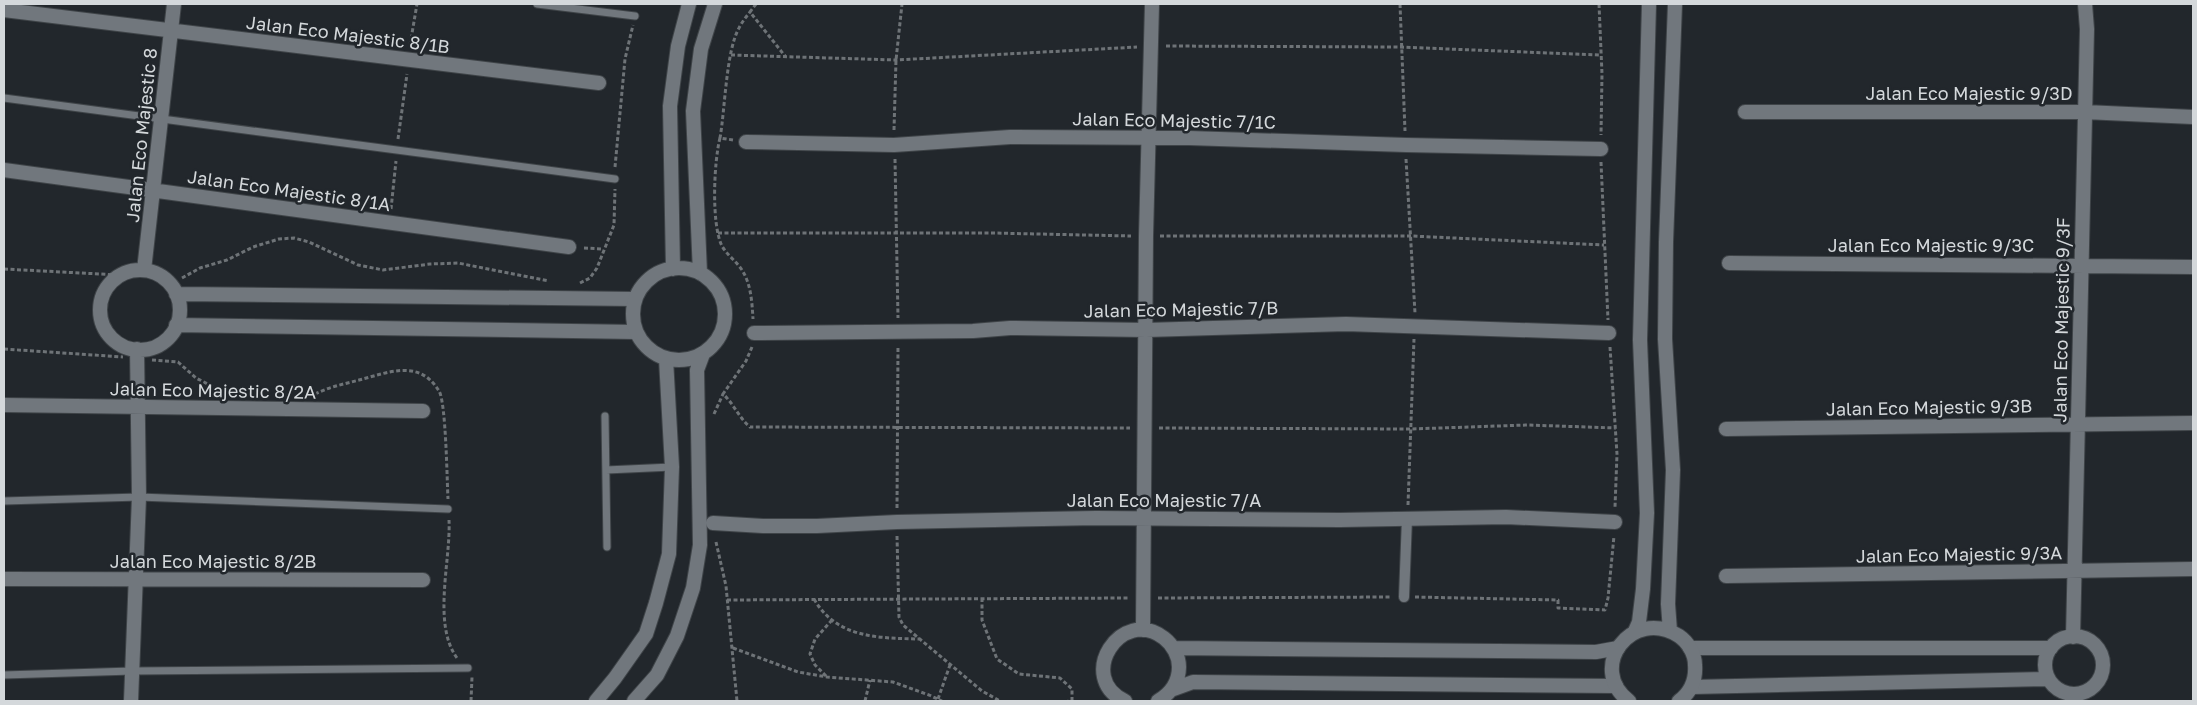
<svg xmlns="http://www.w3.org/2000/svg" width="2197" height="705" font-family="'Golos Text',sans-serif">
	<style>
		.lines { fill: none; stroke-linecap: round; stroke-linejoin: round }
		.service-casing { stroke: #3f4448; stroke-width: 9 }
		.pedestrian-casing { stroke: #3f4448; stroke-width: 12 }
		.minor-casing { stroke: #3f4448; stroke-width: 16 }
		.tertiary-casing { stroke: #3f4448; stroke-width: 16 }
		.path { stroke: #6e7377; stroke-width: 3; stroke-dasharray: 4 2.5; stroke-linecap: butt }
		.service { stroke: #71777d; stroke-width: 7 }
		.pedestrian { stroke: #71777d; stroke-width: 10 }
		.minor { stroke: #71777d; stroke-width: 14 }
		.tertiary { stroke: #71777d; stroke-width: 14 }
		.labels { text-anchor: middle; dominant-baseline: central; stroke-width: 5; stroke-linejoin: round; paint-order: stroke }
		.street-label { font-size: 18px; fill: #d4d8db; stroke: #22272c }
	</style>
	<rect width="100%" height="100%" fill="#22272c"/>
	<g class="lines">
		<!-- service casing -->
		<g class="service-casing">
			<path id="service" d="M537 4 635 16
				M4 98 615 179
				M605 416 607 547
				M606 470 672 467
				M4 501 139 497 448 509
				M4 675 132 671 468 668"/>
		</g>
		<!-- pedestrian casing -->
		<g class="pedestrian-casing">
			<path id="pedestrian" d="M1404 597 1407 518"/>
		</g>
		<!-- minor casing -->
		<g class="minor-casing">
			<path id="minor" d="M4 10 599 83
				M1745 112H2085L2193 117
				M746 142 894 145 1010 137 1189 138 1406 145 1601 149
				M4 170 569 247
				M1729 263 2193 267
				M144 270 174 4
				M100 310a40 40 0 1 1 80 0a40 40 0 1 1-80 0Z
				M176 294 635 299
				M176 325 636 332
				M754 333 973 331 1010 328 1146 330 1346 324 1609 333
				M4 405 423 411
				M1726 429 2193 423
				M713 523 763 526H817L897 522 1096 518 1340 520 1506 517 1615 522
				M1726 576 2193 569
				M4 579 423 580
				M1143 630 1146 236 1152 4
				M2045 665a29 29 0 1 1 58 0a29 29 0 1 1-58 0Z
				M2073 637 2087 29 2085 4
				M1174 648 1596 652 1618 648
				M1690 648H2051
				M1692 687 2048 679
				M1171 690 1193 682 1616 686
				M131 701 139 497 137 349
				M1125 701C1075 678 1121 605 1164 638 1173 645 1179 656 1179 667 1179 682 1170 694 1158 701"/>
		</g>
		<!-- tertiary casing -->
		<g class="tertiary-casing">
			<path id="tertiary" d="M633 314a46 46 0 1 1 92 0a46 46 0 1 1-92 0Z
				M673 269 670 106 678 46 689 4
				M700 273 693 111 701 49 715 4
				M1635 631 1639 622 1643 589 1647 513 1640 340 1649 4
				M1670 631 1668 604 1673 470 1665 339 1666 242 1675 4
				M596 701 615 678 646 634 656 603 669 554 672 467 666 359
				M634 701 657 675 677 636 693 588 700 545 697 370 703 354
				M1629 701C1586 668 1632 606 1679 636 1688 642 1695 654 1695 665 1696 679 1691 692 1679 701"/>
		</g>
		<!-- path -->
		<path class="path" d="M756 4 750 12 785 56
			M1400 4 1405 131
			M1599 4 1602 74 1601 135
			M410 45 417 4
			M1166 46 1398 47 1600 55
			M731 55 896 60 1137 47
			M894 130 896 60 902 4
			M720 138C714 161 711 224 722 246 727 255 736 261 742 270 751 284 752 302 753 319
			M398 139 407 74
			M733 140 720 138C725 110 726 51 739 28 742 22 746 17 750 12
			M895 159 898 318
			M1406 159 1415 313
			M1601 162 1608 320
			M615 167 625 59 633 25
			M391 209 396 161
			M718 233H992L1131 236
			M1160 236H1411L1604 245
			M584 248 603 249
			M4 269 119 275
			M182 278 200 268 227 260 253 247 279 239 294 238 309 242 358 265 383 270 430 264 458 263 549 281
			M580 283 590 278 597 268 614 225 615 189
			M752 347 746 361 723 394C734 404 739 418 750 427L1130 428
			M1610 347 1617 454 1615 507
			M4 349 123 357
			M152 360 178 362 196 378 223 392
			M315 394C329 387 344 384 359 380 387 373 419 358 439 391 446 402 447 481 448 499
			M714 414 723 394
			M1159 428 1411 429 1527 425 1616 428
			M1408 505 1414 339
			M897 508 898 346
			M449 520C451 560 432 624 457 658
			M897 536 899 617 903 625 982 691 1000 701
			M716 542 726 586 737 701
			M1415 597 1558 600V608L1605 610 1608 598 1614 536
			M982 598V620L997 659 1019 674 1060 678 1072 689V700L1068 701
			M1158 598 1392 597
			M814 599C837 639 880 638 920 639
			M727 600 1129 598
			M733 648 798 672 827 677 893 682 929 695 942 701
			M826 676 815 665 810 654 815 639 832 620
			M938 699 950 665
			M471 701 472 677
			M865 701 870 680"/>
		<!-- service -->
		<use href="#service" class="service"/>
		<!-- pedestrian -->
		<use href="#pedestrian" class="pedestrian"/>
		<!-- minor -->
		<use href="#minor" class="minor"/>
		<!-- tertiary -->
		<use href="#tertiary" class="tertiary"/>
	</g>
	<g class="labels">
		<!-- street labels -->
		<g class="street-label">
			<text transform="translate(348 34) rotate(7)">Jalan Eco Majestic 8/1B</text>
			<text x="1969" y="93">Jalan Eco Majestic 9/3D</text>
			<text transform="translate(1174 120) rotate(1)">Jalan Eco Majestic 7/1C</text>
			<text transform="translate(141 135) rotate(-84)">Jalan Eco Majestic 8</text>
			<text transform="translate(289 190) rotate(8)">Jalan Eco Majestic 8/1A</text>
			<text x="1931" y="245">Jalan Eco Majestic 9/3C</text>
			<text transform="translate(1181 309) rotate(-1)">Jalan Eco Majestic 7/B</text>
			<text transform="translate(2061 320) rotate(-89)">Jalan Eco Majestic 9/3F</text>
			<text transform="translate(213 390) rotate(1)">Jalan Eco Majestic 8/2A</text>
			<text transform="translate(1929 407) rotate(-1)">Jalan Eco Majestic 9/3B</text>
			<text x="1164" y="500">Jalan Eco Majestic 7/A</text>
			<text transform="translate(1959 554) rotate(-1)">Jalan Eco Majestic 9/3A</text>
			<text x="213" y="561">Jalan Eco Majestic 8/2B</text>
		</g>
	</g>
	<!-- border -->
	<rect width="2197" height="705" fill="none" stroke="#d4d8db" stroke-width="10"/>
</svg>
